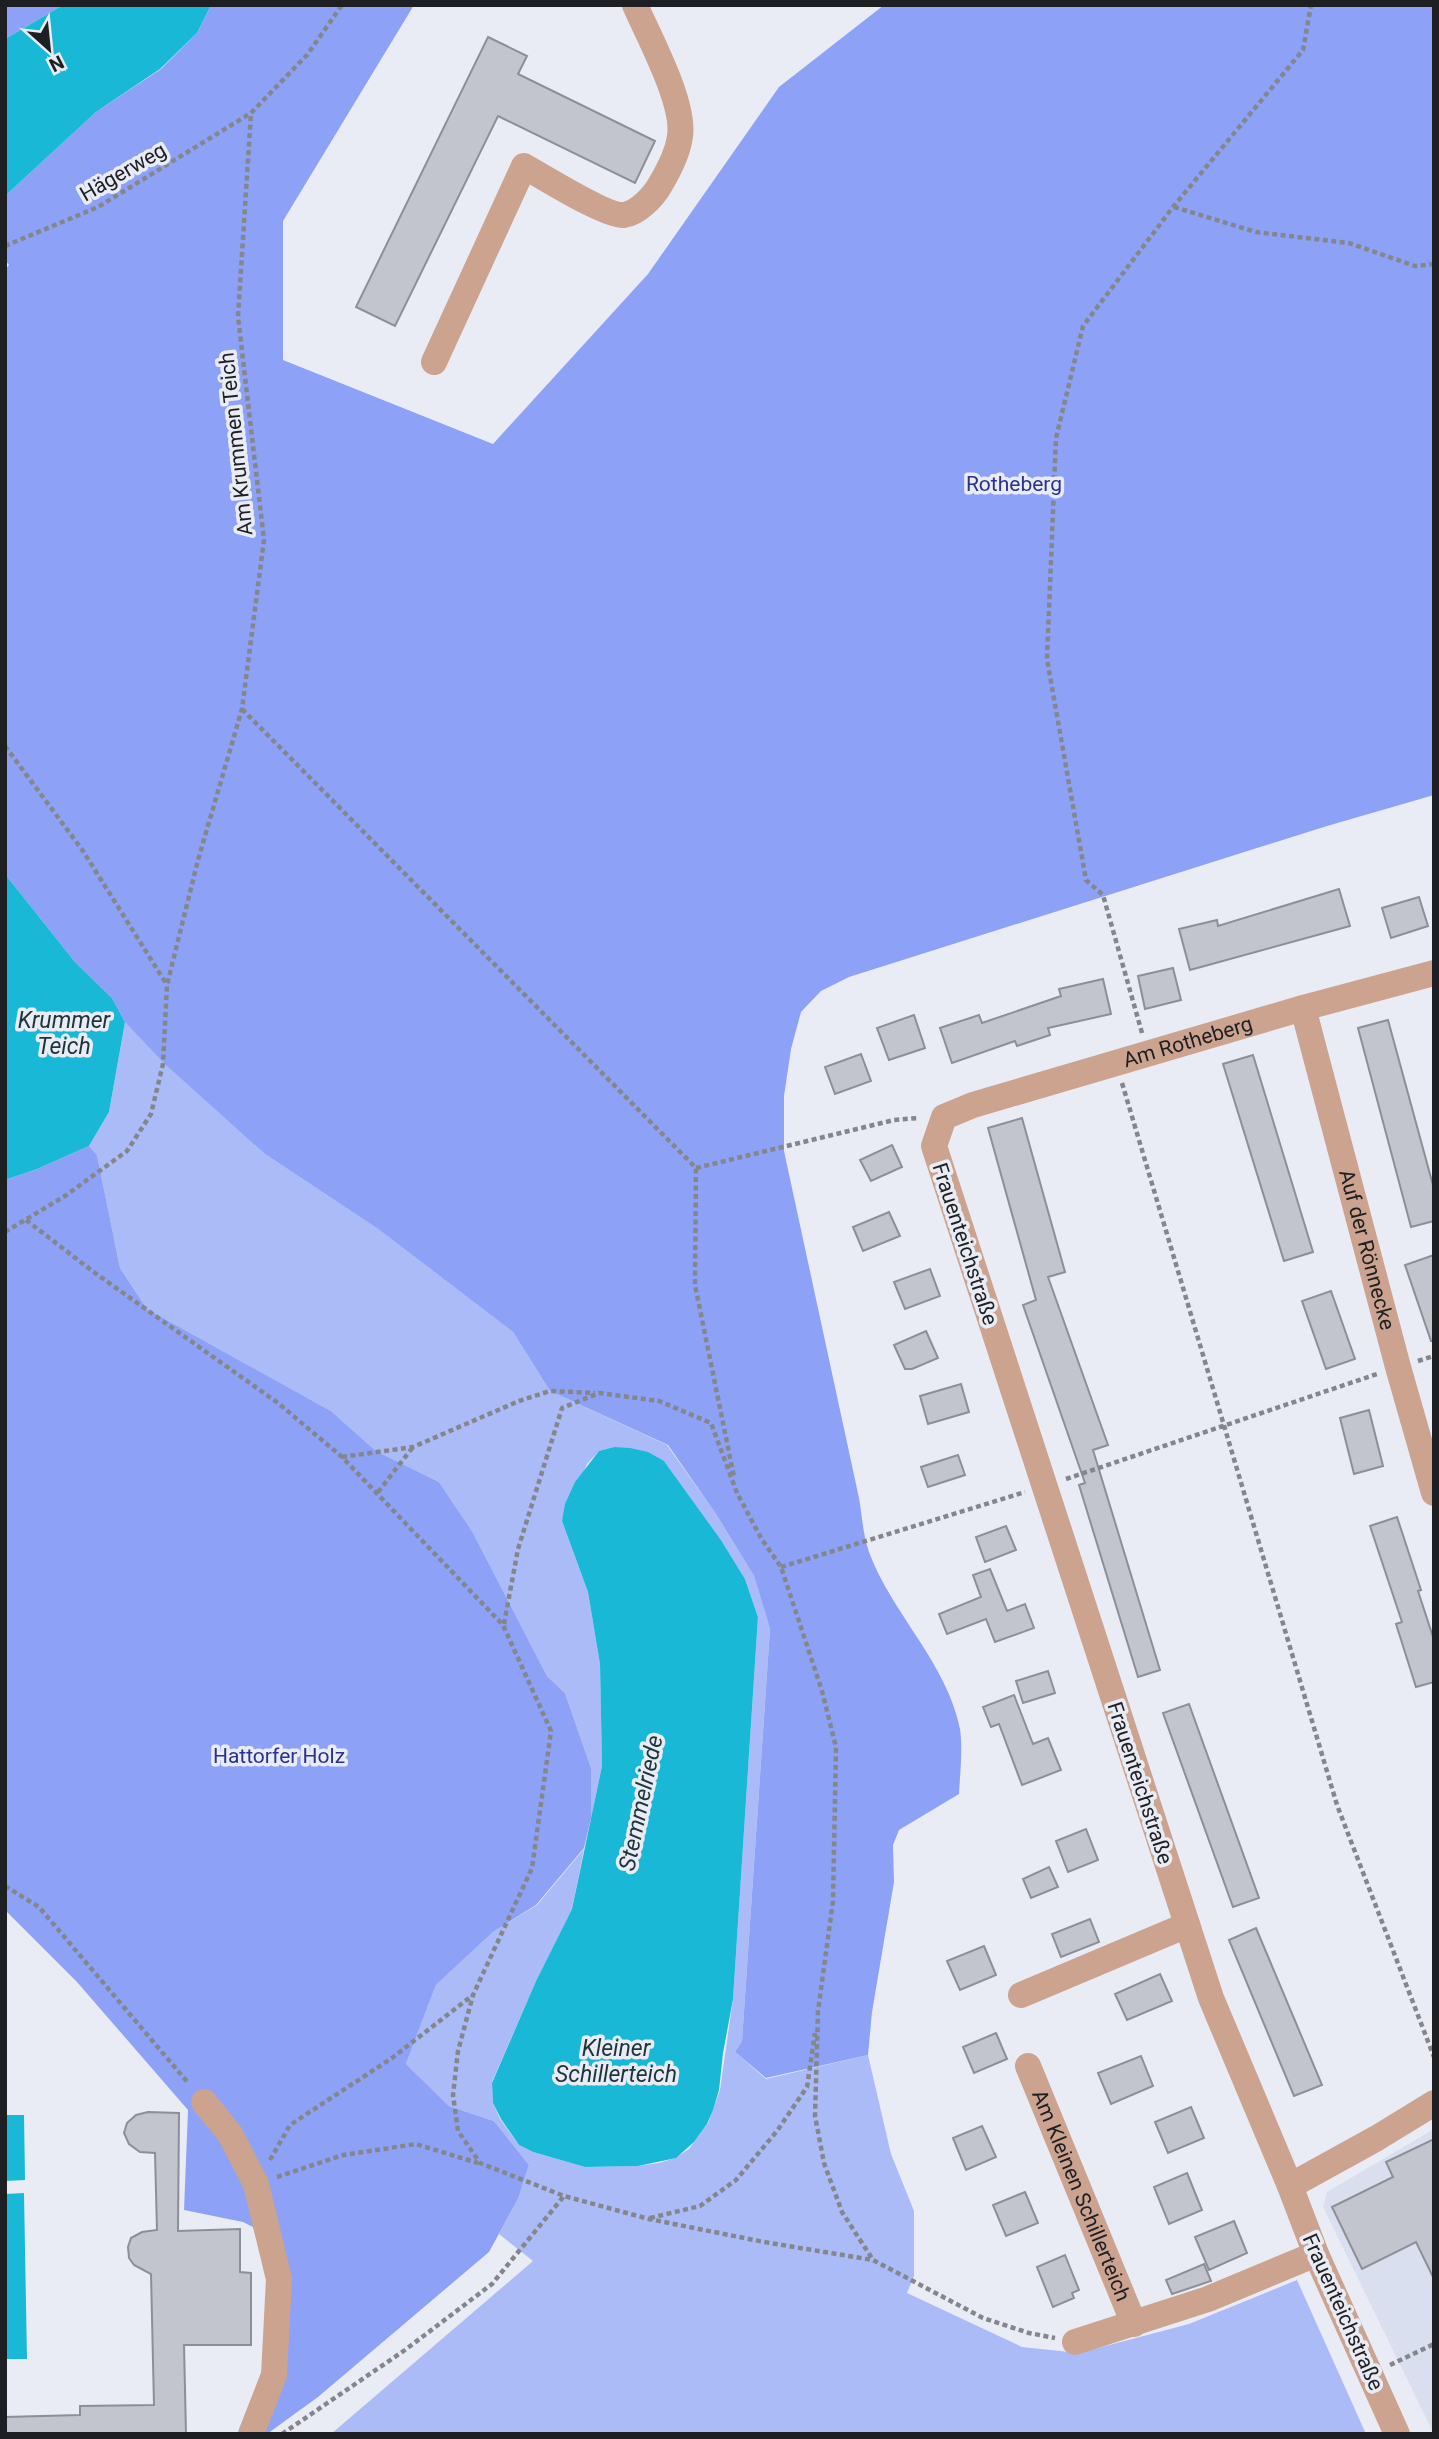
<svg xmlns="http://www.w3.org/2000/svg" width="1439" height="2439" font-family="Roboto,sans-serif">
	<style>
		.built { fill: #dadfef }
		.green { fill: #abbbf7 }
		.forest { fill: #8da2f6 }
		.water { fill: #19b8d6 }
		.building { fill: #c3c5ce; stroke: #8c8f97; stroke-width: 2 }
		.lines { fill: none; stroke-linecap: round; stroke-linejoin: round }
		.path { stroke: #84868c; stroke-width: 4.5; stroke-dasharray: 5 3.5; stroke-linecap: butt }
		.minor { stroke: #cba38f; stroke-width: 26 }
		.labels { text-anchor: middle; dominant-baseline: central; stroke-width: 7; stroke-linejoin: round; paint-order: stroke }
		.street-label { font-size: 21px; fill: #1e1f22; stroke: #e9ecf5 }
		.park-label { font-size: 21px; fill: #293291; stroke: #e9ecf5 }
		.water-label { font-size: 23px; font-style: italic; fill: #1d343a; stroke: #e9ecf5 }
	</style>
	<rect width="100%" height="100%" fill="#e9ecf5"/>
	<!-- built -->
	<path class="built" d="M1434 2129V2434L1323 2207 1327 2192Z"/>
	<!-- green -->
	<path class="green" d="M125 1022 265 1154 376 1227 513 1332 550 1391 667 1445 716 1514 754 1576 770 1629 742 2041 735 2052 766 2079 868 2055 891 2154 914 2211V2276L907 2293 1022 2347 1079 2353 1189 2324 1297 2280 1366 2434H331L533 2261 499 2234 518 2199 529 2165 494 2121 449 2106 406 2064 436 1985 493 1932 537 1905 584 1849 572 1909 536 1981 492 2082 493 2103 500 2119 519 2145 533 2152 585 2167 638 2166 659 2163 675 2158 689 2149 708 2123 720 2090 733 1999 758 1617 745 1579 721 1540 664 1461 614 1447 599 1451 587 1464 562 1521 588 1592 600 1664 602 1766 591 1819V1768L565 1693 547 1676 472 1531 439 1482 376 1451 331 1411 147 1309 120 1268 97 1155 89 1146 109 1112Z"/>
	<!-- forest -->
	<path class="forest" d="M5 5H63L5 39Z
		M211 5H414L283 221V360L493 444 648 274 779 87 884 5H1434V795L1327 826 849 977 821 991 801 1012 791 1049 784 1096V1151L859 1498C862 1515 863 1535 869 1552 892 1614 947 1663 960 1729 963 1749 960 1774 959 1794L899 1830 893 1845 894 1882 872 2012 868 2055 766 2078 735 2052 742 2041 770 1629 754 1576 716 1514 668 1445 550 1391 513 1332 377 1228 265 1154 165 1064 125 1022 112 998 75 962 5 874V270L9 265 5 260V196L96 112 161 69 197 33Z
		M89 1146 97 1155 120 1268 147 1309 331 1411 376 1451 439 1482 472 1531 547 1676 565 1693 591 1768V1818L584 1848 536 1905 493 1932 436 1985 406 2064 449 2106 494 2121 529 2165 518 2199 489 2252 318 2397 267 2434H246C262 2383 276 2322 265 2268 262 2254 257 2241 253 2227L243 2222 184 2210 188 2110 77 1982 5 1910V1180L37 1169Z"/>
	<!-- water -->
	<path class="water" d="M63 5H211L197 33 160 69 96 112 5 196V39Z
		M5 874 75 962 112 998 125 1022 109 1112 89 1146 37 1169 5 1180Z
		M614 1447 630 1448 648 1452 664 1461 721 1540 745 1579 758 1617 733 1999 723 2053 719 2090 713 2110 707 2124 694 2142 676 2158 638 2166 585 2167 533 2152 519 2145 501 2119 493 2103 492 2083 536 1981 572 1909 602 1766 600 1664 588 1592 562 1521 565 1504 575 1482 599 1451Z
		M5 2115H24L25 2180 5 2181Z
		M24 2193 27 2359H5V2194Z"/>
	<!-- building -->
	<path class="building" d="M488 37 527 56 518 74 655 141 635 183 498 116 395 326 356 307Z
		M1339 889 1350 926 1190 970 1179 929 1217 920 1218 926Z
		M1419 897 1428 926 1391 938 1382 908Z
		M1173 968 1181 1000 1145 1009 1138 976Z
		M1103 979 1111 1014 1048 1028 1050 1035 1017 1046 1015 1041 952 1063 940 1028 979 1015 982 1023 1061 996 1059 989Z
		M914 1015 925 1048 889 1060 877 1028Z
		M1388 1020 1434 1189V1221L1411 1227 1358 1028Z
		M861 1054 871 1081 835 1094 825 1067Z
		M1253 1055 1313 1252 1284 1261 1223 1064Z
		M1022 1118 1065 1272 1048 1277 1108 1445 1093 1450 1160 1670 1138 1677 1079 1485 1085 1483 1023 1305 1036 1300 988 1128Z
		M892 1145 902 1167 871 1181 860 1160Z
		M889 1212 900 1236 863 1251 853 1227Z
		M1434 1255V1341H1431L1405 1265Z
		M930 1269 940 1296 905 1309 894 1282Z
		M1331 1291 1355 1359 1326 1369 1302 1301Z
		M926 1331 938 1358 912 1369H905L894 1345Z
		M961 1384 969 1412 928 1424 920 1396Z
		M1369 1410 1383 1466 1354 1474 1340 1418Z
		M958 1455 965 1475 928 1487 921 1467Z
		M1397 1517 1421 1590 1418 1591 1434 1640V1682L1416 1687 1396 1624 1402 1622 1370 1526Z
		M1006 1526 1016 1550 985 1562 976 1537Z
		M990 1569 1007 1611 1025 1604 1034 1628 995 1642 986 1619 947 1634 939 1614 981 1597 973 1575Z
		M1048 1671 1055 1693 1023 1703 1016 1681Z
		M1014 1695 1033 1744 1048 1738 1061 1770 1022 1785 999 1724 991 1727 983 1707Z
		M1189 1704 1259 1898 1233 1907 1163 1713Z
		M1086 1829 1098 1860 1068 1872 1056 1841Z
		M1049 1867 1058 1887 1031 1898 1023 1879Z
		M1090 1919 1099 1942 1061 1957 1052 1934Z
		M1256 1928 1322 2085 1294 2096 1229 1940Z
		M984 1946 996 1975 960 1990 947 1961Z
		M1160 1974 1172 2001 1127 2020 1115 1994Z
		M996 2033 1007 2059 974 2073 963 2047Z
		M1141 2056 1153 2086 1111 2104 1098 2073Z
		M1191 2107 1204 2138 1168 2153 1155 2122Z
		M148 2112 179 2113 178 2231 240 2229V2272L251 2273V2345H184L186 2434H5V2417L80 2415V2406L154 2405 151 2274 134 2265 129 2258 128 2247 131 2238 142 2232 157 2230 155 2153 140 2152 129 2144 124 2133 127 2123 136 2115Z
		M982 2126 996 2157 966 2170 953 2138Z
		M1434 2139V2279L1416 2242 1362 2269 1332 2207 1393 2177 1386 2162Z
		M1187 2173 1202 2210 1169 2224 1154 2187Z
		M1025 2192 1038 2223 1006 2236 993 2205Z
		M1234 2221 1247 2253 1209 2270 1195 2237Z
		M1065 2255 1079 2290 1072 2293 1074 2298 1053 2307 1037 2267Z
		M1204 2264 1211 2281 1172 2294 1166 2280Z"/>
	<g class="lines">
		<!-- path -->
		<path class="path" d="M1174 207 1256 232 1349 243 1415 266 1434 264
			M5 246 98 207 251 113 307 55 342 5
			M242 709 696 1168 695 1285 734 1477
			M5 746 83 851 167 985
			M1142 1033 1103 895 1086 880 1047 659 1056 438 1083 326 1173 207 1303 50 1311 5
			M1122 1083 1337 1805 1434 2057
			M696 1168 894 1120 918 1118
			M26 1220 95 1273 278 1403 342 1457 503 1625 551 1731 532 1868 473 1995 458 2051 453 2095 458 2131 480 2163 564 2196 649 2219 764 2242 873 2260 983 2318 1029 2333 1055 2338
			M5 1232 65 1196 127 1151 151 1114 163 1064 167 985 198 860 242 709 264 540 238 317 251 113
			M1418 1361 1434 1356
			M342 1457 413 1447 519 1401 550 1391 595 1393
			M1066 1479 1377 1374
			M378 1492 413 1447
			M781 1567 1025 1492
			M504 1624 518 1549 562 1408 599 1393 659 1401 711 1423 737 1493 761 1538 781 1567 822 1691 836 1747 833 1901 818 2011 815 2116 824 2163 842 2212 873 2260
			M5 1886 39 1907 189 2084
			M270 2160 290 2125 392 2058 473 1995
			M277 2177 343 2155 416 2144 478 2163
			M650 2218 700 2206 736 2180 777 2131 807 2087 815 2033
			M1390 2365 1434 2344
			M282 2434 405 2350 492 2284 564 2196"/>
		<!-- minor -->
		<g class="minor">
			<path d="M434 362 524 166C542 176 607 217 624 215 638 213 654 196 660 185 669 170 678 153 680 136 685 103 649 37 635 5"/>
			<path id="s1" d="M1303 1008 1398 1367 1434 1493"/>
			<path d="M1021 1995 1187 1925"/>
			<path id="s2" d="M1028 2066 1134 2324"/>
			<path d="M204 2102 230 2134 256 2184 279 2279 274 2375 251 2434"/>
			<path d="M1290 2186 1377 2138 1434 2103"/>
			<path d="M1075 2342 1208 2299 1316 2254"/>
			<path id="s3" d="M1397 2434 1316 2254 1290 2186 1211 1998 934 1146 944 1117 973 1105 1303 1008 1434 973"/>
		</g>
	</g>
	<g class="labels">
		<!-- street labels -->
		<g class="street-label">
			<text transform="translate(123 172) rotate(-30)">Hägerweg</text>
			<text transform="translate(236 444) rotate(-96)">Am Krummen Teich</text>
			<text stroke="none"><textPath href="#s3" startOffset="1656">Am Rotheberg</textPath></text>
			<text transform="translate(965 1244) rotate(72)">Frauenteichstraße</text>
			<text stroke="none"><textPath href="#s1" startOffset="250">Auf der Rönnecke</textPath></text>
			<text transform="translate(1140 1783) rotate(72)">Frauenteichstraße</text>
			<text stroke="none"><textPath href="#s2" startOffset="140">Am Kleinen Schillerteich</textPath></text>
			<text transform="translate(1343 2312) rotate(66)">Frauenteichstraße</text>
		</g>
		<!-- park labels -->
		<g class="park-label">
			<text x="1014" y="484">Rotheberg</text>
			<text x="279" y="1756">Hattorfer Holz</text>
		</g>
		<!-- water labels -->
		<g class="water-label">
			<text x="64" y="1020">Krummer<tspan x="64" dy="26">Teich</tspan></text>
			<text transform="translate(641 1803) rotate(-78)">Stemmelriede</text>
			<text x="616" y="2048">Kleiner<tspan x="616" dy="26">Schillerteich</tspan></text>
		</g>
	</g>
	<!-- border -->
	<rect width="1439" height="2439" fill="none" stroke="#1e1f22" stroke-width="14"/>
	<!-- north arrow -->
	<g transform="translate(49 49) rotate(153)" stroke="#e9ecf5" stroke-width="5" paint-order="stroke">
	<path d="M0-5L12 26L0 18L-12 26Z" fill="#1e1f22"/>
	<text y="-10" font-size="19" font-weight="bold" text-anchor="middle" fill="#1e1f22">N</text>
	</g>
</svg>
